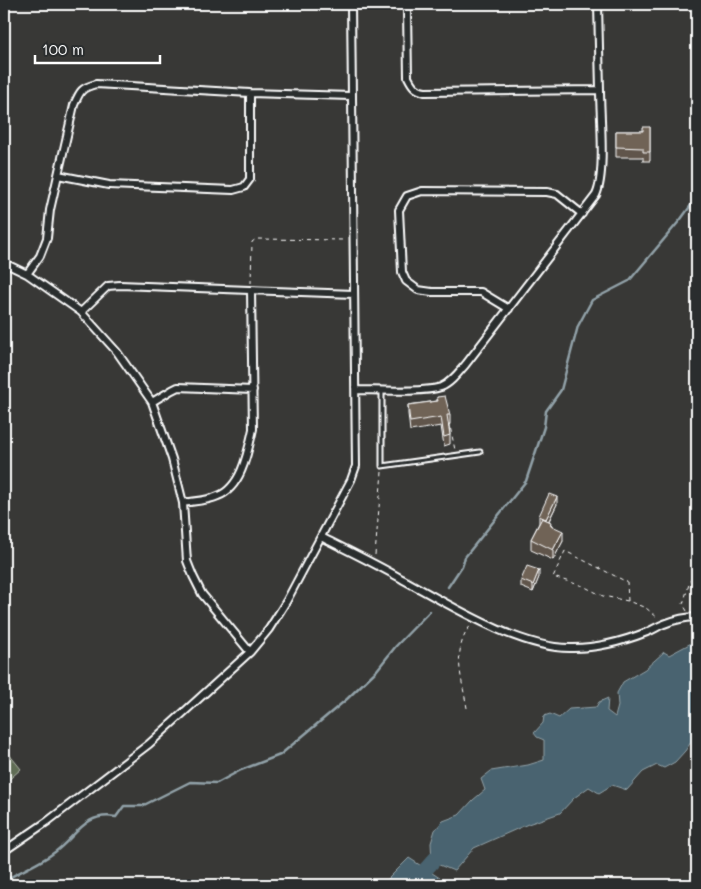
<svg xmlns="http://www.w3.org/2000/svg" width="701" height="889" font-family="Mali,sans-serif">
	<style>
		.green { fill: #606d55; stroke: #b0b6aa }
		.water { fill: #4a646f; stroke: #92a2a9 }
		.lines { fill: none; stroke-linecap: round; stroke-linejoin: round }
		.stream { stroke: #92a2a9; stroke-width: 2.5 }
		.river { stroke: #4a646f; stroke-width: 15 }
		.service-casing { stroke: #fff; stroke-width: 7 }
		.minor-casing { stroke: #fff; stroke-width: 10 }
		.path { stroke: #fff; stroke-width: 1; stroke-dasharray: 4 4; stroke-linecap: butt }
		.service { stroke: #2a2d2e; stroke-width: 3 }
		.minor { stroke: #2a2d2e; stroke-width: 6 }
		.wall { fill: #60554b; stroke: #fff }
		.shaded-wall { fill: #4e453d; stroke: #fff }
		.building { fill: #706357; stroke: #fff }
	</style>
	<rect width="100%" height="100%" fill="#383836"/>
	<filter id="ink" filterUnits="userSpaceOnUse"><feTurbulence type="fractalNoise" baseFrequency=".02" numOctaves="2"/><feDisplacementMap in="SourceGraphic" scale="10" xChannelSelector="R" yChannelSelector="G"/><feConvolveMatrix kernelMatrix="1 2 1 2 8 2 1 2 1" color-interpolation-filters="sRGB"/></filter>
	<g filter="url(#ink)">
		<!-- green -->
		<path class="green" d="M4 748 21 769 4 784Z"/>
		<!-- water -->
		<path class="water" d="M697 640V728L691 742 685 751 675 762 664 768 657 765 643 772 627 790 612 785 599 793 589 787 574 798 560 813 528 824 474 848 454 871 432 862 431 843 435 830 443 821 459 815 473 800 485 790 481 779 491 771 528 765 544 760V740L537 737 534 733 543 723 544 716 550 714 559 718 569 709 596 707 599 702 608 698 607 711 615 717 618 706 617 693 623 682 645 669 664 652 669 655Z
			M409 858 446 882 444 885H382Z"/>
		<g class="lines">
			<!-- stream -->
			<path class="stream" d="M448 587 462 566 465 557 526 481 544 427 546 411 561 390 578 326 592 300 629 281 681 219 697 197
				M4 880 11 877C25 869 42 862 55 852 76 837 85 811 116 817L124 806H142L190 782 217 783 241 770 280 755 347 699 377 670 396 646 430 611"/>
			<!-- river -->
			<path class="river" d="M414 885 426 869 445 848"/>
			<!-- service casing -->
			<g class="service-casing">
				<path id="service" d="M382 390V466L480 452
					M637 885 643 884 649 885"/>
			</g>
			<!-- minor casing -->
			<g class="minor-casing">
				<path id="minor" d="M410 4 407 10 408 77C412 85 415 90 425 92L600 90 598 4
					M58 175 109 185 233 190 244 187 250 179V93
					M4 263 27 274 81 312 117 352 152 402 172 459 183 503 187 561 193 576 202 594 250 652
					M27 274 40 256 47 238 50 210 74 105C80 91 81 88 96 84L250 93 351 96
					M509 309 481 292H432L418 290 406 281 402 272 399 210 407 196 422 191 547 192 557 194 582 214
					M81 312 108 286 120 285 354 294
					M356 390C375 390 424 393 441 387 451 383 459 372 466 364L596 195C606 174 600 115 600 90
					M152 402 172 390 178 387 253 390
					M183 503C194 501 208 501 218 496 242 487 248 451 253 429L251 291
					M321 537C349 551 376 564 402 579 448 604 521 650 573 648 598 648 624 641 647 632 653 630 658 626 664 624 674 620 687 617 697 617
					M4 851 48 821 149 744 250 652 269 629 286 602 351 480 356 466 351 4"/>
			</g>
			<!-- path -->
			<path class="path" d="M251 283 252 242 256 239 346 240
				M449 421 455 450
				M375 555 382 472
				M628 601 627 582 565 551 553 577 583 586 603 596 628 601 646 608 658 618
				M687 611 683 604 690 581 697 571
				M467 708C462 679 451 650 471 625"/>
			<!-- service -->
			<use href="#service" class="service"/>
			<!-- minor -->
			<use href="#minor" class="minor"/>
		</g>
		<!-- wall -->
		<path class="wall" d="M650 127V161H643V157H616V131H643Z
			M437 397 450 415V424H449L450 435V444L444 446 441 426 410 431 408 414V405L437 401Z
			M557 504 549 521 563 541 553 560 531 550V539L539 523V516Z
			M539 577 533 592 521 587V580Z"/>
		<!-- shaded-wall -->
		<path class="shaded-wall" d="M557 497V504L546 526V519Z
			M563 531V541L553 560V550Z
			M539 570V577L533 592V585Z"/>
		<!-- building -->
		<path class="building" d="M643 127H650V152H643V148L616 147V131H643Z
			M445 396 450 415H447L450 435 444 437 441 417 410 422 408 405 438 401 437 397Z
			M549 494 557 497 546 519 539 516Z
			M542 518 551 522 550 525 563 531 553 550 531 539Z
			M527 566 539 570 533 585 521 580Z
			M483 882 485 885H478Z"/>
	</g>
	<!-- margin -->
	<rect width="701" height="889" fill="none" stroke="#2a2d2e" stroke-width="20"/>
	<rect x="10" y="10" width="681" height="869" fill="none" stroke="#fff" stroke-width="2" filter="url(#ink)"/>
	<!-- scale -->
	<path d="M35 55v8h125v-8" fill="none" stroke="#ffffff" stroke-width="2.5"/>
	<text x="42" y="55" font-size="15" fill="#ffffff" stroke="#2a2d2e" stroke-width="4" paint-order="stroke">100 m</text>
</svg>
